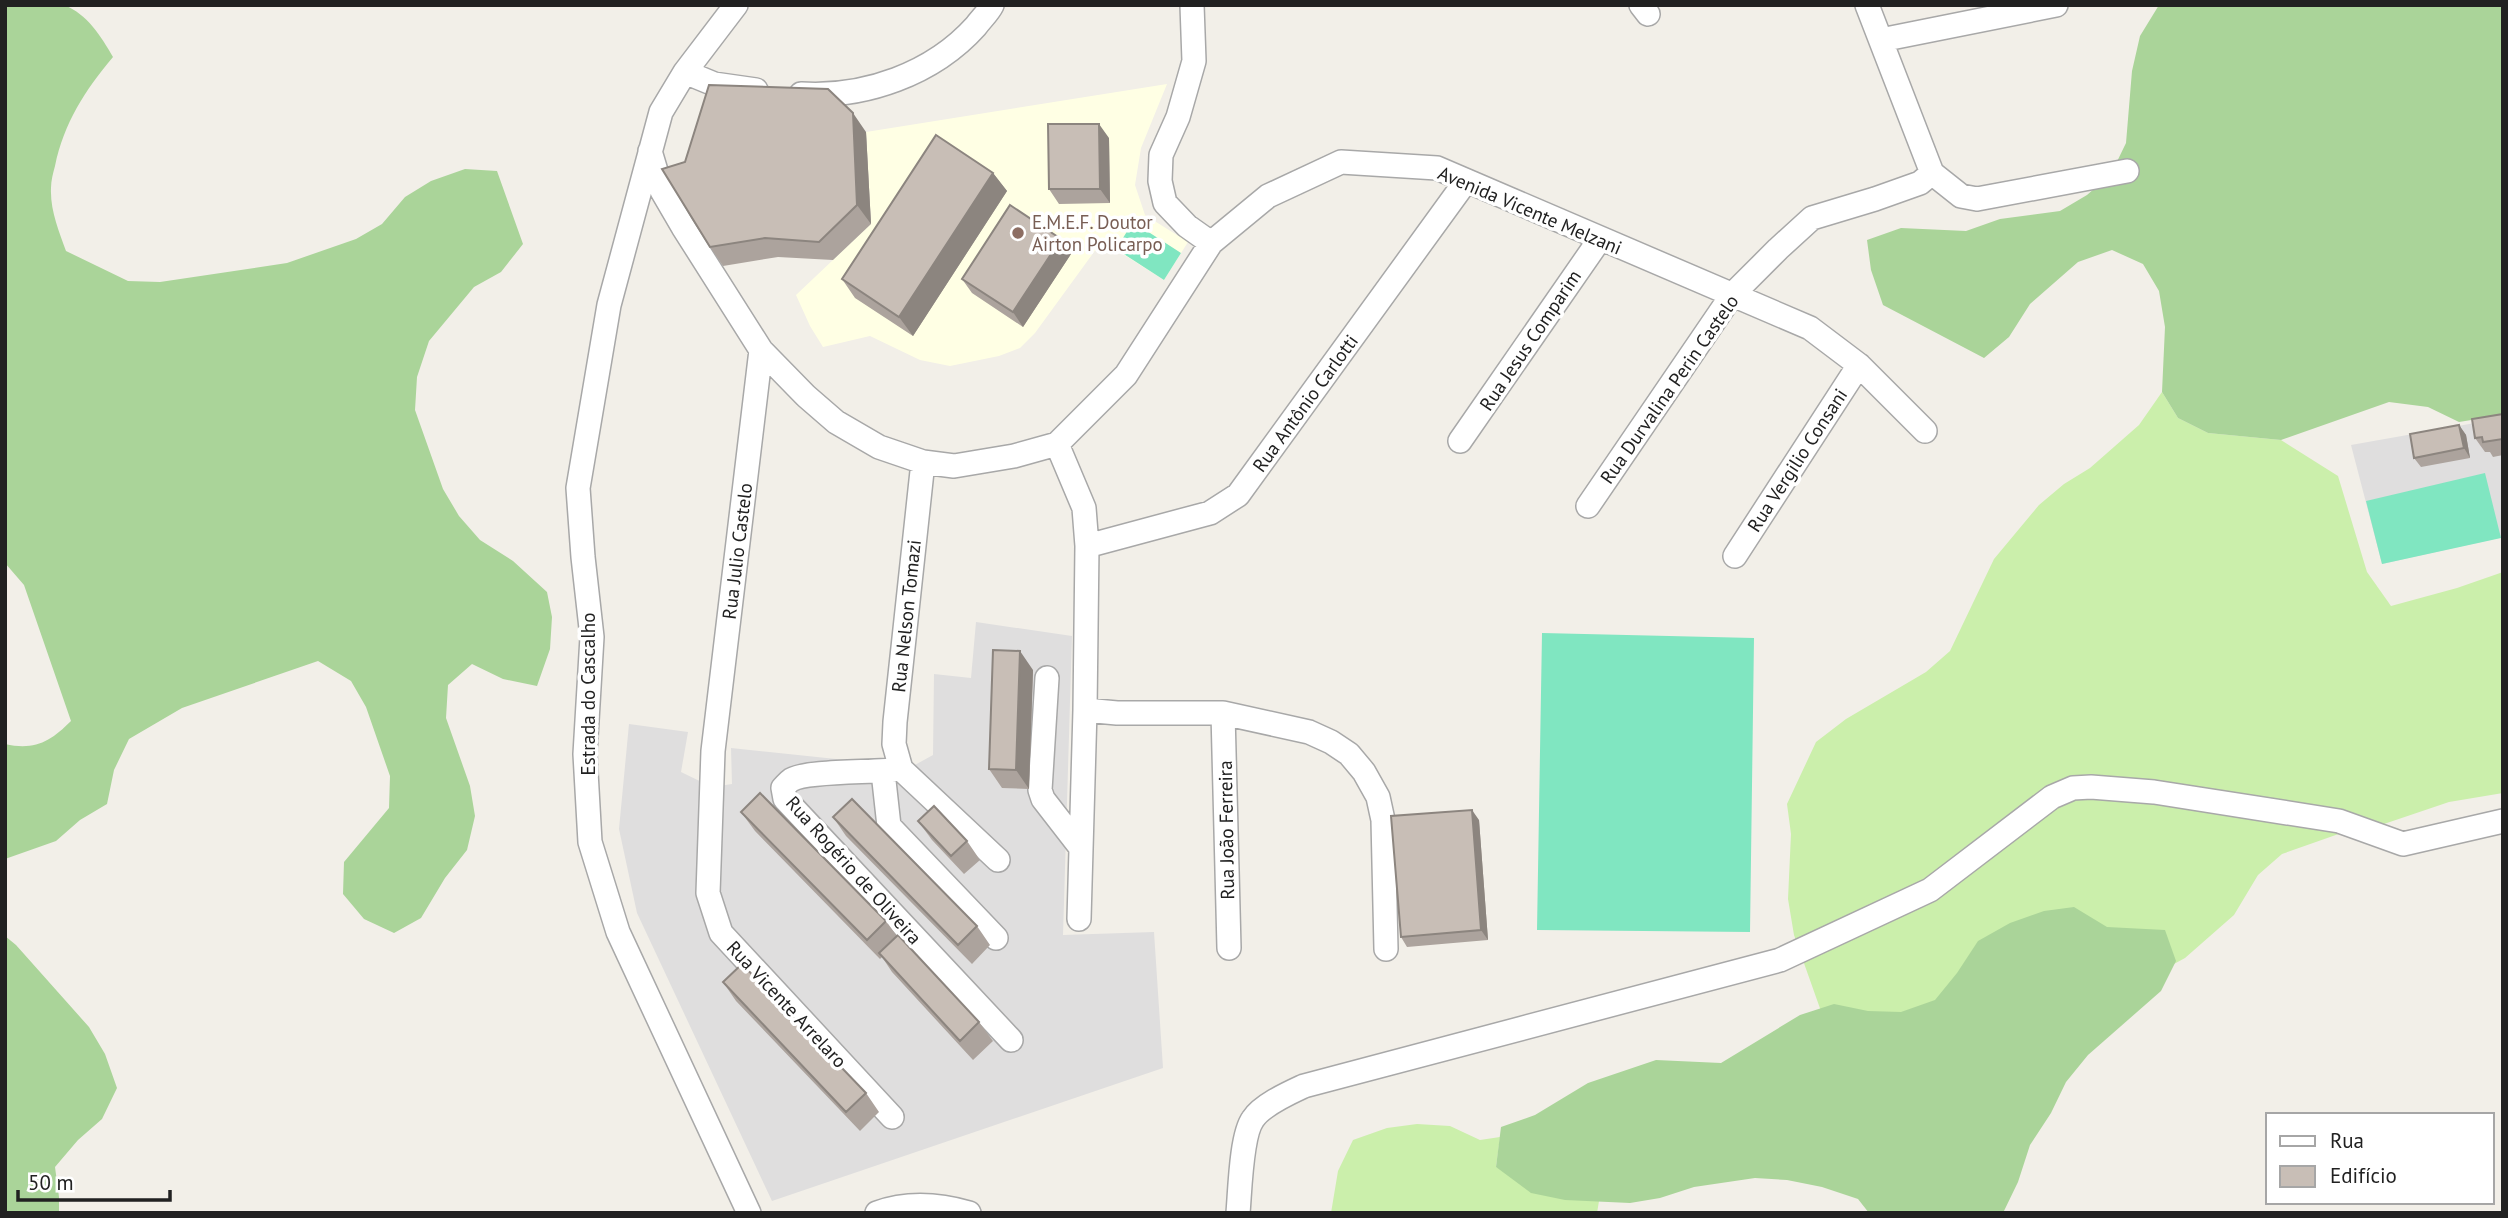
<svg xmlns="http://www.w3.org/2000/svg" width="2508" height="1218" font-family="'PT Sans',sans-serif">
	<style>
		.residential { fill: #dfdede }
		.education { fill: #ffffe4 }
		.grass { fill: #cbefab }
		.forest { fill: #aad499 }
		.pitch { fill: #80e6c1 }
		.lines { fill: none; stroke-linecap: round; stroke-linejoin: round }
		.minor-casing { stroke: #a8a8a8; stroke-width: 26 }
		.minor { stroke: #fff; stroke-width: 23 }
		.wall { fill: #aca39d }
		.shaded-wall { fill: #8c857f }
		.building { fill: #c8beb6; stroke: #8c857f; stroke-width: 2 }
		.education-dot { fill: #8d6e63; stroke: #fff; stroke-width: 2.5 }
		.labels { text-anchor: middle; dominant-baseline: central; stroke-width: 7; stroke-linejoin: round; paint-order: stroke }
		.street-label { font-size: 19px; fill: #212121; stroke: #fff }
		.education-label { font-size: 19px; fill: #785e54; stroke: #fff; text-anchor: start }
	</style>
	<rect width="100%" height="100%" fill="#f2efe8"/>
	<!-- residential -->
	<path class="residential" d="M2503 418V537L2382 564 2351 445Z
		M976 622 1072 636 1063 935 1154 932 1163 1068 772 1201 637 913 619 829 629 724 688 732 681 772 712 787 732 784 731 748 855 761 862 784 884 782 933 755 934 674 971 678Z"/>
	<!-- education -->
	<path class="education" d="M1167 84 1141 148 1135 185 1145 215 1188 242 1164 280 1102 241 1035 333 1020 348 999 356 950 366 920 360 870 336 823 347 810 326 796 295 871 224 866 132Z"/>
	<!-- grass -->
	<path class="grass" d="M2162 392 2178 418 2208 433 2281 440 2338 476 2367 572 2391 606 2457 588 2503 572V793L2449 802 2381 825 2350 830 2282 854 2258 875 2234 915 2185 958 2174 964 1934 1007 1900 1019 1822 1014 1794 935 1788 899 1791 834 1787 804 1816 742 1846 719 1926 672 1950 651 1994 559 2039 505 2064 484 2090 468 2139 425Z
		M1417 1124 1450 1126 1480 1140 1500 1137 1496 1167 1599 1201 1597 1213H1331L1338 1171 1353 1140 1387 1128Z"/>
	<!-- forest -->
	<path class="forest" d="M5 5H64C87 14 101 36 113 57 85 90 64 123 55 166 53 173 51 181 51 188 50 210 59 231 66 251L128 281 160 282 287 263 356 239 382 224 405 197 431 181 465 169 497 171 523 244 501 272 474 287 429 341 417 377 415 410 443 489 459 516 480 540 513 561 547 592 552 617 550 649 537 686 503 679 472 664 448 685 446 718 470 786 475 816 467 850 445 878 421 918 394 933 364 919 343 894 344 862 389 808 390 776 366 707 351 681 318 661 182 708 129 739 114 770 107 804 80 820 56 841 5 859V744C35 751 51 741 71 721L24 585 5 563Z
		M2159 5H2503V413L2490 417 2459 422 2428 407 2389 402 2281 440 2208 433 2178 418 2162 392 2165 327 2159 291 2143 264 2112 250 2078 262 2030 304 2009 337 1984 358 1883 305 1871 270 1867 240 1901 228 1966 231 2000 219 2060 211 2087 195 2111 174 2126 143 2132 71 2140 36Z
		M2074 907 2107 927 2165 930 2176 961 2161 991 2088 1055 2066 1082 2051 1113 2030 1145 2018 1182 2003 1213H1869L1858 1199 1822 1187 1787 1180 1755 1178 1694 1187 1660 1198 1630 1203 1565 1200 1531 1193 1496 1167 1501 1127 1535 1115 1588 1083 1656 1060 1721 1063 1800 1015 1834 1004 1868 1011 1901 1012 1935 1000 1957 973 1978 941 2010 923 2044 911Z
		M5 936 16 945 89 1027 105 1054 117 1088 102 1119 78 1140 55 1167 59 1197V1213H5Z"/>
	<!-- pitch -->
	<path class="pitch" d="M1133 222 1181 253 1164 280 1116 249Z
		M2485 473 2501 538 2382 564 2366 501Z
		M1542 633 1754 638 1750 932 1537 930Z"/>
	<g class="lines">
		<!-- minor casing -->
		<g class="minor-casing">
			<path id="minor" d="M736 5 685 72 661 112 609 305 578 488 583 557 592 637 585 754 590 842 618 932 749 1213
				M1192 5 1194 61 1178 117 1161 155 1160 181 1165 203 1187 226 1211 243
				M1641 5 1648 14
				M1867 5 1932 173 1961 196 1977 199 2127 171
				M1881 40 2056 5
				M685 72 714 84 756 90
				M801 94C865 98 933 74 976 26 981 19 988 13 992 5
				M650 151 662 191 683 227 761 350 806 396 836 422 879 447 923 462 954 466 1014 456 1057 444 1126 375 1211 243 1268 196 1341 162 1437 168 1810 328 1859 365 1925 431
				M761 350 713 751 708 893 721 933 892 1117
				M1460 441 1600 239
				M1057 444 1084 508 1087 546 1085 710 1117 713H1223L1309 732 1331 742 1349 754 1364 772 1378 797 1383 820 1386 949
				M1588 506 1732 295 1778 249 1812 218 1875 199 1920 183 1932 173
				M1087 546 1210 513 1238 495 1466 181
				M1735 556 1859 365
				M1047 678 1040 790 1043 799 1081 848
				M1223 713 1229 948
				M901 769C877 773 808 770 791 780 788 782 786 785 783 788L785 799 1011 1040
				M901 769 894 744 895 722 923 462
				M901 769 998 860
				M883 772 889 826 996 938
				M1079 919 1085 710
				M877 1213C907 1202 938 1204 969 1213
				M1238 1213C1240 1191 1241 1135 1253 1119 1262 1105 1289 1093 1304 1086L1780 960 1930 890 2052 797 2073 788 2091 787 2154 792 2339 821 2403 844 2503 821"/>
		</g>
		<!-- minor -->
		<use href="#minor" class="minor"/>
	</g>
	<!-- wall -->
	<path class="wall" d="M866 132 871 224 833 260 778 257 723 266 710 247Z
		M1109 138 1110 203 1059 204 1049 189Z
		M993 173 1007 191 913 336 855 298 842 279Z
		M1071 254 1023 327 972 293 962 279Z
		M2503 414V455L2493 457 2490 452H2485L2475 438Z
		M2459 425 2466 435 2470 458 2421 467 2414 458Z
		M1033 670 1029 789 1002 788 989 769Z
		M741 812 886 921 897 936 979 1022 993 1041 973 1060 892 972 882 957 880 959 755 831Z
		M833 817 977 926 990 945 972 964 846 836Z
		M1479 820 1488 940 1407 947 1401 937Z
		M918 821 967 841 980 860 964 874 932 840Z
		M723 982 866 1093 879 1112 860 1131 736 1001Z"/>
	<!-- shaded-wall -->
	<path class="shaded-wall" d="M853 113 866 132 871 224 857 205Z
		M1099 124 1109 138 1110 203 1100 189Z
		M993 173 1007 191 913 336 899 317Z
		M1061 239 1071 254 1023 327 1013 312Z
		M2459 425 2466 435 2470 458 2464 448Z
		M1020 651 1033 670 1029 789 1016 770Z
		M1472 810 1479 820 1488 940 1481 930Z"/>
	<!-- building -->
	<path class="building" d="M709 85 828 89 853 113 857 205 819 242 765 238 710 247 662 169 685 162Z
		M1048 124H1099L1100 189H1049Z
		M936 135 993 173 899 317 842 279Z
		M1010 205 1061 239 1013 312 962 279Z
		M2503 414V439L2483 442 2482 437 2475 438 2472 419Z
		M2459 425 2464 448 2414 458 2410 434Z
		M993 650 1020 651 1016 770 989 769Z
		M760 793 886 921 867 940 741 812Z
		M852 799 977 926 958 945 833 817Z
		M934 806 967 841 951 856 918 821Z
		M1472 810 1481 930 1401 937 1391 816Z
		M898 935 979 1022 960 1041 879 953Z
		M742 964 866 1093 846 1112 723 982Z"/>
	<!-- markers -->
	<circle class="education-dot" cx="1018" cy="233" r="7"/>
	<g class="labels">
		<!-- street labels -->
		<g class="street-label">
			<text transform="translate(1530 210) rotate(23)">Avenida Vicente Melzani</text>
			<text transform="translate(1530 340) rotate(-56)">Rua Jesus Comparim</text>
			<text transform="translate(1669 389) rotate(-55)">Rua Durvalina Perin Castelo</text>
			<text transform="translate(1305 403) rotate(-54)">Rua Antônio Carlotti</text>
			<text transform="translate(1797 460) rotate(-57)">Rua Vergilio Consani</text>
			<text transform="translate(737 551) rotate(-83)">Rua Julio Castelo</text>
			<text transform="translate(906 616) rotate(-84)">Rua Nelson Tomazi</text>
			<text transform="translate(588 694) rotate(-90)">Estrada do Cascalho</text>
			<text transform="translate(1226 830) rotate(-91)">Rua João Ferreira</text>
			<text transform="translate(854 870) rotate(48)">Rua Rogério de Oliveira</text>
			<text transform="translate(787 1004) rotate(47)">Rua Vicente Arrelaro</text>
		</g>
		<!-- education labels -->
		<g class="education-label">
			<text x="1032" y="222">E.M.E.F. Doutor<tspan x="1032" dy="22">Airton Policarpo</tspan></text>
		</g>
	</g>
	<!-- border -->
	<rect width="2508" height="1218" fill="none" stroke="#212121" stroke-width="14"/>
	<!-- legend -->
	<rect x="2266" y="1113" width="228" height="91" fill="#ffffff" stroke="#a6a6a6" stroke-width="2"/>
	<rect x="2280" y="1136" width="35" height="10" fill="#ffffff" stroke="#a6a6a6" stroke-width="2"/>
	<text x="2330" y="1148" font-size="21" fill="#212121">Rua</text>
	<rect x="2280" y="1166" width="35" height="21" fill="#c8beb6" stroke="#a6a6a6" stroke-width="2"/>
	<text x="2330" y="1183" font-size="21" fill="#212121">Edifício</text>
	<!-- scale -->
	<path d="M18 1190v10h152v-10" fill="none" stroke="#212121" stroke-width="3.5"/>
	<text x="28" y="1190" font-size="21" fill="#212121" stroke="#ffffff" stroke-width="5" paint-order="stroke">50 m</text>
</svg>
